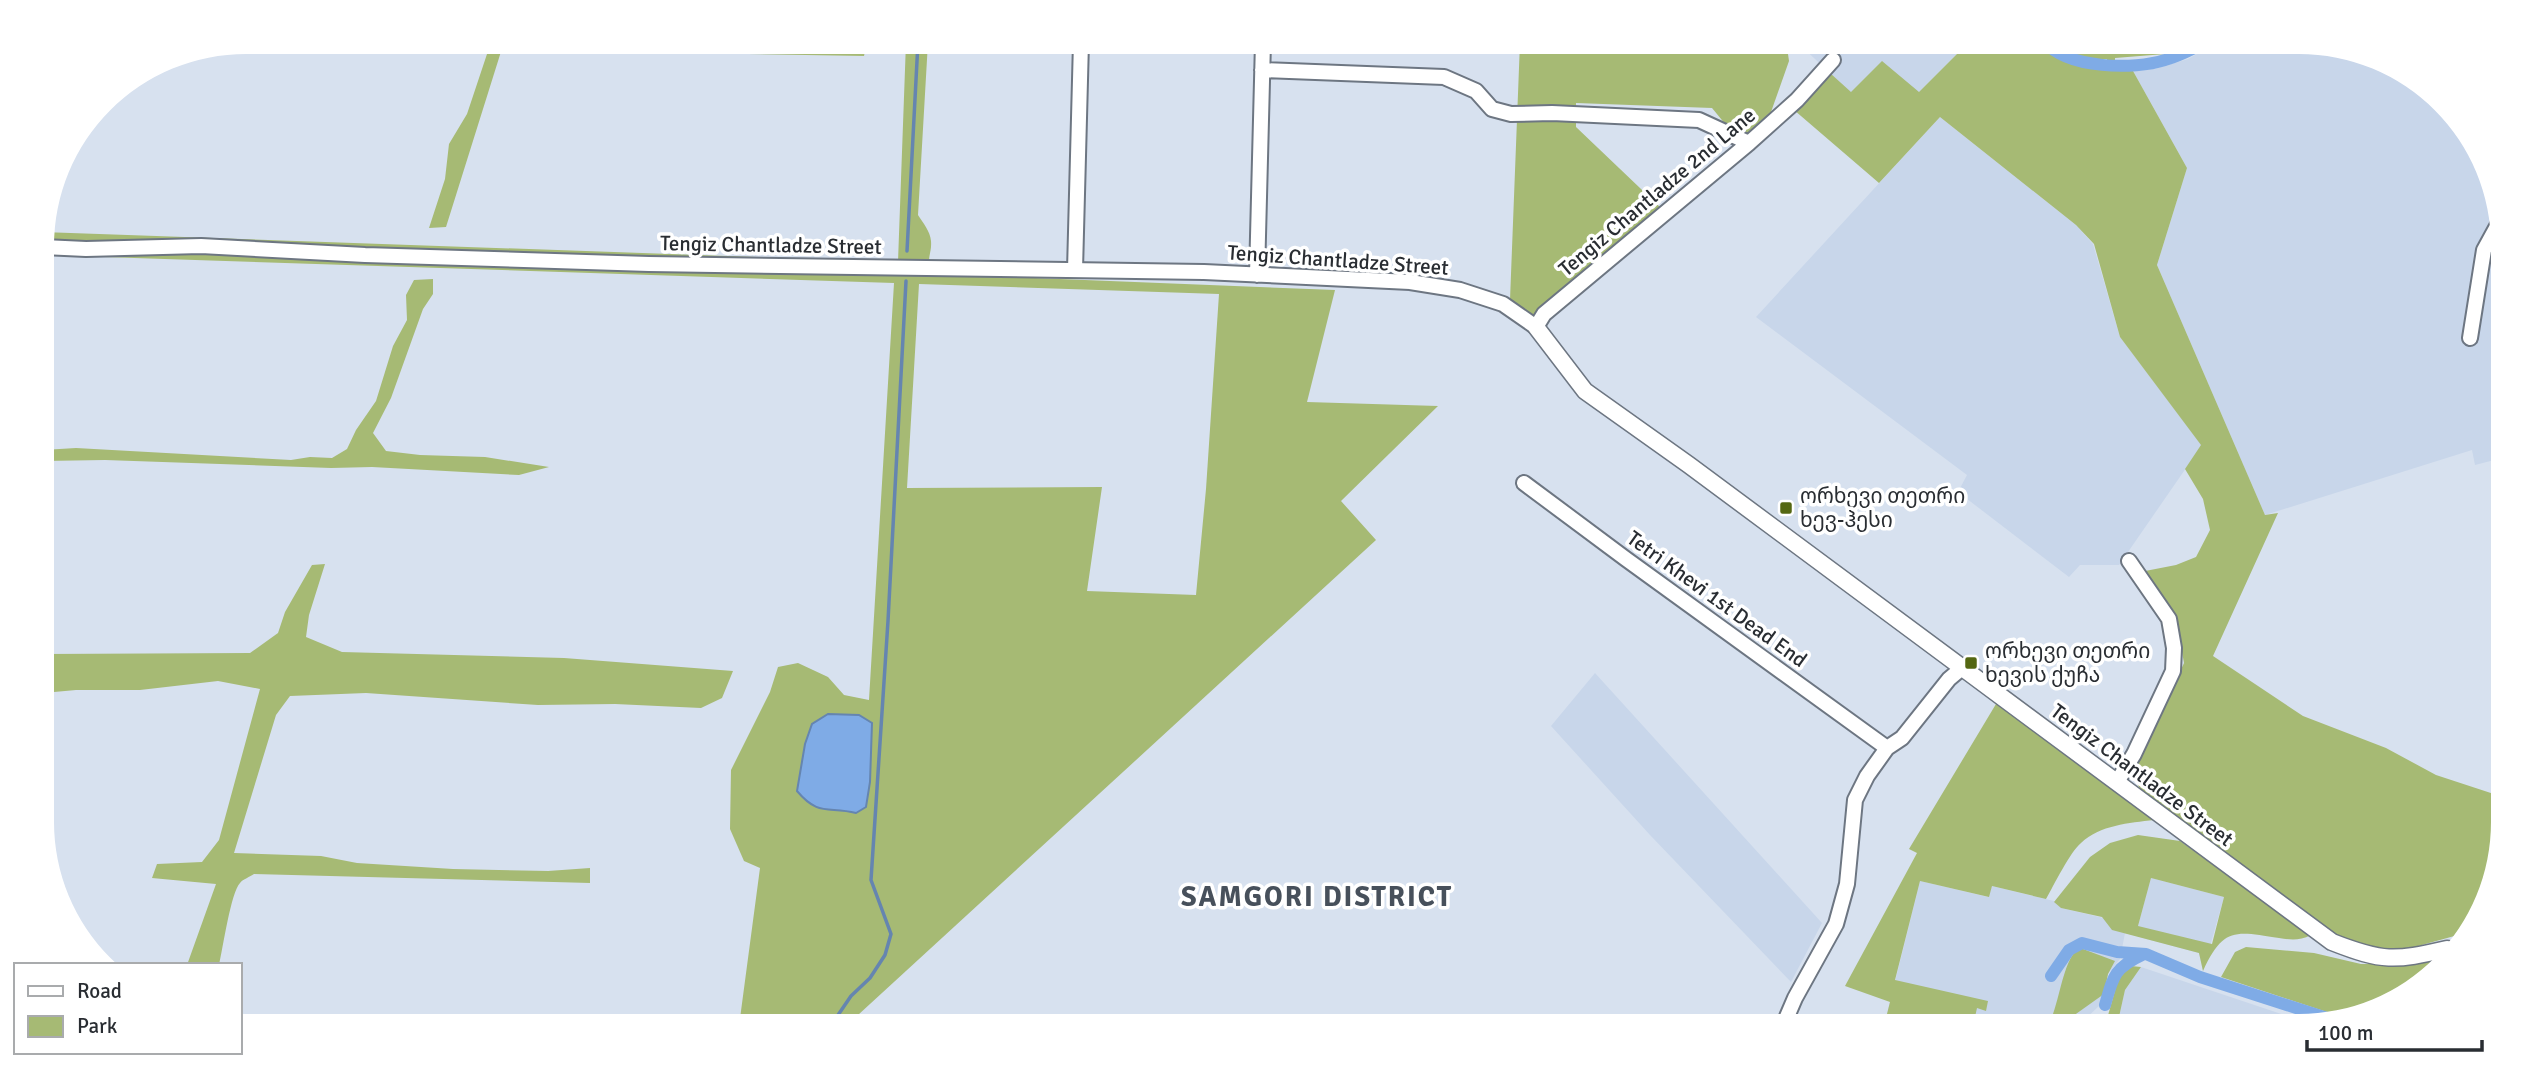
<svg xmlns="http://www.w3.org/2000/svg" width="2545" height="1068" font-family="Signika,'Noto Sans Georgian',sans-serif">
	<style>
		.built { fill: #c8d6ea }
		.green { fill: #a6ba74; fill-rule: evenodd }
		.water { fill: #7fabe6; stroke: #6585b0; stroke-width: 2 }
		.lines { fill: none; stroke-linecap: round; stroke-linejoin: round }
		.stream { stroke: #6585b0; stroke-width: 3.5 }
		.canal { stroke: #7fabe6; stroke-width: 12 }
		.minor-casing { stroke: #6d7682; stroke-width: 18 }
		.tertiary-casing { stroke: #6d7682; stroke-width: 19 }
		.minor { stroke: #fff; stroke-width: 14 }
		.tertiary { stroke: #fff; stroke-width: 16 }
		.poi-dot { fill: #546712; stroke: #fff; stroke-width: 2.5 }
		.labels { text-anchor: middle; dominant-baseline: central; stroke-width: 7; stroke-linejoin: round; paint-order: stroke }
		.street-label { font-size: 21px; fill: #292d32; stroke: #fff }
		.poi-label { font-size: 21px; fill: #292d32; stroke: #fff; text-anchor: start }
		.district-label { font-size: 28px; font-weight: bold; letter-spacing: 2px; fill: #47505b; stroke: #fff }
	</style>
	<rect width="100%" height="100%" fill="#d7e1ef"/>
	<!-- built -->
	<path class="built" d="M1797 42H1969L1919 92H1850Z
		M2218 42H2299L2377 57 2461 122 2501 219 2502 458 2475 465 2472 450 2265 515 2157 265 2187 168 2133 71 2155 69 2188 59Z
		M1940 117 2076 225 2093 244 2120 337 2202 445 2119 565H2080L2069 577 1958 492 1967 475 1756 317Z
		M1595 673 1822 923 1791 982 1650 835 1551 726Z
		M2151 878 2224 897 2203 971 2199 953 2125 933 2120 959 2108 974 2100 1005 2078 1026H1884L1920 881 1988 897 1992 886 2054 901 2061 908 2138 926Z
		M2141 967 2314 1025 2117 1026 2125 990Z"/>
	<!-- green -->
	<path class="green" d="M246 42H380L373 48C326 44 280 46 233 45Z
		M491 42H504L446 227 429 228 445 179 449 144 467 114Z
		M752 42H867L864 56 748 54Z
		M906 42H928L918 215C923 223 930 231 931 241 932 254 926 257 931 274L1335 290 1307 402 1438 406 1341 501 1376 540 846 1026H739L760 868 744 861 730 829 731 770 770 692 778 667 798 663 828 677 844 695 869 700 894 283 43 255 42 232 898 262ZM919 284 1219 294 1206 489 1196 595 1087 591 1102 487 907 488ZM872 724 870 782 866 807 856 813C828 806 819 817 797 791Z
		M1520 42H1797L1788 54 1789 61 1771 112 1740 142 1712 108 1576 103V127L1662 209 1536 315 1527 316 1510 300Z
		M1969 42H2040C2058 65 2078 66 2106 70L2107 59C2087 60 2066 56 2051 42H2193L2165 54 2115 58V71H2133L2187 168 2157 265 2265 515 2278 513 2213 656 2303 716 2386 748 2436 775 2503 797V822L2488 900 2458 935 2400 951 2366 949 2338 938 2142 792 2135 780 2136 768 2184 663 2175 614 2140 572 2176 565 2196 557 2210 530 2203 499 2185 469 2201 445 2120 337 2094 244 2076 225 1940 117 1879 183 1794 110 1830 73 1851 92 1882 61 1919 92Z
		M433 279V294L423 309 391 398 373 433 386 451 420 455 485 457 549 467 519 475 372 467 331 468 105 460 43 461V450L76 448 291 460 310 457 332 458 347 449 356 430 376 401 393 346 407 320 406 295 414 280Z
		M325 564 309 615 306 637 342 652 564 658 733 671 722 698 701 708 615 704 538 705 366 693 290 696 276 715 234 853 321 856 357 863 453 869 548 871 590 868V883L254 874C250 877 243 879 240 883 231 892 223 948 219 965H187L216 884 152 878 157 864 202 862 219 840 260 689 218 681 140 690H76L43 693V654L250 653 278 633 285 612 312 565Z
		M1999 699 2154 820C2129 823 2100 825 2081 843 2070 852 2054 885 2046 899L1992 886 1989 897 1920 881 1895 980 1988 1001 1986 1011 1977 1008 1975 1017 2000 1026H1884L1890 1002 1845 986 1917 853 1909 849Z
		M2138 835 2180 841 2311 935C2299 941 2291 940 2279 938 2235 931 2223 927 2203 971L2199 953 2112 930 2102 917 2061 908 2054 902 2090 857 2110 843ZM2151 878 2224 897 2212 944 2138 926Z
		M2246 947 2314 953 2361 964H2401L2439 959 2413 991 2339 1016 2221 977 2235 952Z
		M2077 949H2083L2115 961 2108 974 2104 994 2059 1026H2048C2060 1003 2061 967 2077 949Z
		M2131 966 2141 967 2125 990 2117 1026H2105L2120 973Z"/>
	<!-- water -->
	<path class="water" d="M828 714 859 715 872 723 870 782 866 807 856 813C828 806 819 817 797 791L805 744 812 724Z"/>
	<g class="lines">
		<!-- stream -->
		<path class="stream" d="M907 251 918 42
			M824 1026 836 1018 851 996 870 978 885 955 891 934 871 880 888 621 906 281"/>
		<!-- canal -->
		<path class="canal" d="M2045 42C2068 69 2134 70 2165 60 2180 56 2193 49 2206 42
			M2051 976 2069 950 2082 943 2117 952 2146 954 2200 977 2330 1019
			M2105 1005C2113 977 2114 968 2142 955"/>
		<!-- minor casing -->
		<g class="minor-casing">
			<path id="minor" d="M1262 70 1444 77 1476 91 1492 109 1511 114 1552 113 1699 120 1749 143
				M43 247 86 249 201 246 365 255 649 264 1204 272 1410 282 1460 290 1503 304 1536 327 1544 314 1749 143 1797 100 1833 60
				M1075 270 1081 42
				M1257 275 1263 42
				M2470 338 2484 250 2501 219
				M1524 483 1626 559 1887 748
				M2117 782 2134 754 2173 671 2174 648 2169 619 2129 561
				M1783 1026 1795 998 1836 924 1847 884 1855 800 1867 776 1887 748 1902 738 1949 679 1962 668"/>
		</g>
		<!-- tertiary casing -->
		<g class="tertiary-casing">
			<path id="tertiary" d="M1536 327 1585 391 1689 465 2332 942C2383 962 2394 961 2447 949"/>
		</g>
		<!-- minor -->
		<use href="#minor" class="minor"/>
		<!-- tertiary -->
		<use href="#tertiary" class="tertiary"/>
	</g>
	<!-- markers -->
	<g class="poi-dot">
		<rect x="1779" y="501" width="14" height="14" rx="3.5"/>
		<rect x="1964" y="656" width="14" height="14" rx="3.5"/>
	</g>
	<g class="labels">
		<!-- street labels -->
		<g class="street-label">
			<text transform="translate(1657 192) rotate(-40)">Tengiz Chantladze 2nd Lane</text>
			<text transform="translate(771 245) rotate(1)">Tengiz Chantladze Street</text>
			<text transform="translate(1338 260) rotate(4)">Tengiz Chantladze Street</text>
			<text transform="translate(1717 599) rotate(36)">Tetri Khevi 1st Dead End</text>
			<text transform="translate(2142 775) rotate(37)">Tengiz Chantladze Street</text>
		</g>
		<!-- poi labels -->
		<g class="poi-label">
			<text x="1800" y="496">ორხევი თეთრი<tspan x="1800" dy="24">ხევ-ჰესი</tspan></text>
			<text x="1985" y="651">ორხევი თეთრი<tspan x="1985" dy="24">ხევის ქუჩა</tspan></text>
		</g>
		<!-- district labels -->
		<g class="district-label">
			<text x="1317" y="897">SAMGORI DISTRICT</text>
		</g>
	</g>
	<!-- crop -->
	<path d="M0 0H2545V1068H0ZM246 54H2299A192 192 0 0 1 2491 246V822A192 192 0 0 1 2299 1014H246A192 192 0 0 1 54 822V246A192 192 0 0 1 246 54Z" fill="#fff" fill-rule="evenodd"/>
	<!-- legend -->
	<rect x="14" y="963" width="228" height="91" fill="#ffffff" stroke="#a9abad" stroke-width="2"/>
	<rect x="28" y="986" width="35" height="10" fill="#ffffff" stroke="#a9abad" stroke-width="2"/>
	<text x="77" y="998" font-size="21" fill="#292d32">Road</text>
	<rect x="28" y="1016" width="35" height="21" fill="#a6ba74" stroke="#a9abad" stroke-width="2"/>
	<text x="77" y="1033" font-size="21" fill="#292d32">Park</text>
	<!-- scale -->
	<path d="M2307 1040v10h175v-10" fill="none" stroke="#292d32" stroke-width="3.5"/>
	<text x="2318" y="1040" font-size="21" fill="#292d32" stroke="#ffffff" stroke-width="5" paint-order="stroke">100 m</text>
</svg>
